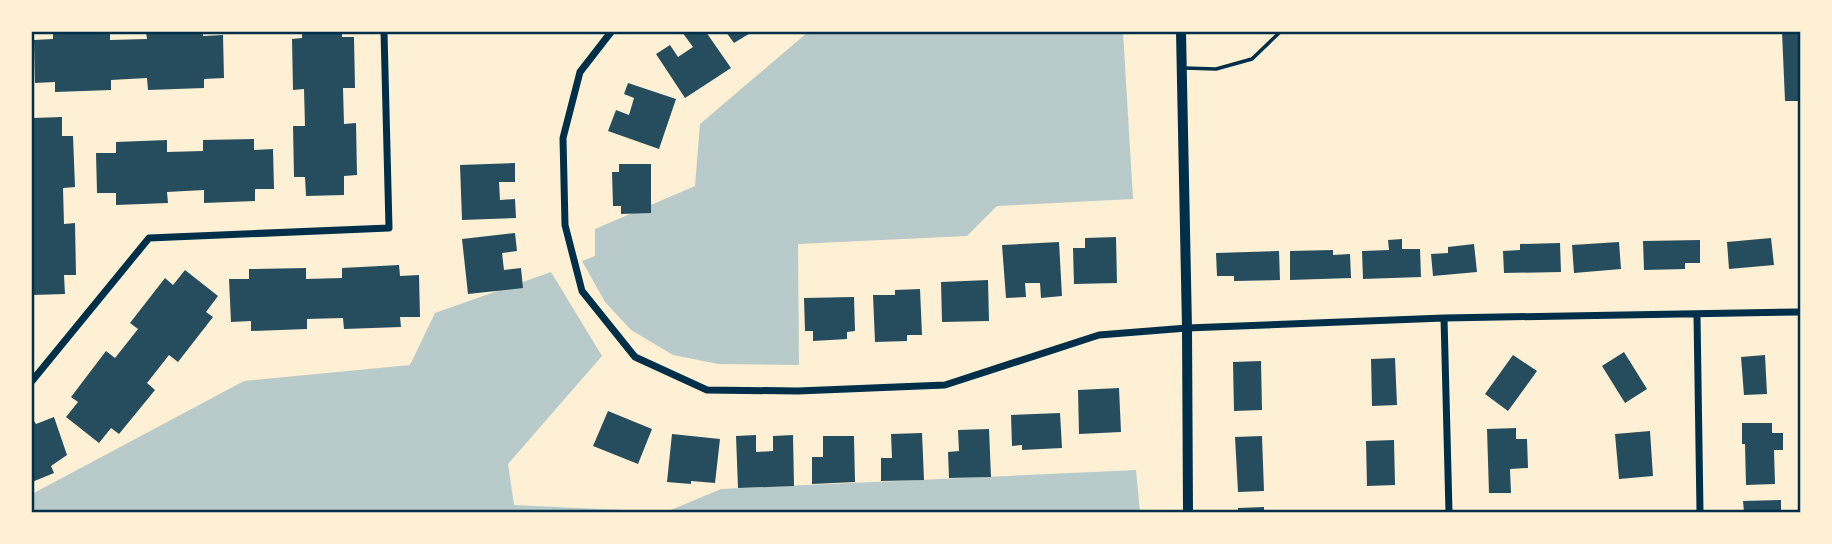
<svg xmlns="http://www.w3.org/2000/svg" width="1832" height="544" font-family="'Open Sans',sans-serif">
	<style>
		.green { fill: #b9caca }
		.building { fill: #264d5e }
		.lines { fill: none; stroke-linecap: round; stroke-linejoin: round }
		.service { stroke: #003049; stroke-width: 3.5 }
		.minor { stroke: #003049; stroke-width: 7 }
		.tertiary { stroke: #003049; stroke-width: 10 }
		.neatline { fill: none; stroke: #003049; stroke-width: 2.5 }
	</style>
	<rect width="100%" height="100%" fill="#fdf0d5"/>
	<!-- green -->
	<path class="green" d="M808 32H1123L1133 199 997 206 967 236 798 244 799 365 718 364 673 355 631 330 605 302 582 261 595 256V229L695 186 700 124Z
		M551 272 602 356 508 464 514 505 666 512 721 489 1136 470 1140 512H32V494L244 381 410 365 435 313Z"/>
	<!-- building -->
	<path class="building" d="M53 32H110V40L147 39 146 32H203V36L223 35 224 78 204 79V88L148 90 147 78 111 80V90L55 92V82L35 83 34 40 53 39Z
		M302 32H342V37H354L355 88H343L344 124 356 123 357 175 344 176V195L306 196 305 177H294L293 126H305L304 89 293 90 292 39 302 38Z
		M682 32H706L731 68 685 98 656 54 670 45 678 57 693 47Z
		M726 32H752L734 43Z
		M1782 32H1800V101H1785Z
		M628 83 676 99 659 149 608 131 616 110 629 115 634 98 624 94Z
		M62 117V136H73L75 187 63 188 64 224 75 223 76 275H64L65 294 32 295V118Z
		M254 139V150L273 149 274 189H255V201L204 203V190L167 192 168 203 116 205V193H97L96 153H116V142L167 140V152L203 151V140Z
		M515 163V182H499L500 200 515 199 516 218 462 220 460 165Z
		M619 164H651V213L621 214V206H613L612 172H619Z
		M515 233 517 251 502 253 504 270 521 268 523 288 468 294 462 239Z
		M1116 237 1117 283 1074 284 1073 248H1085V238Z
		M1771 238 1774 265 1729 269 1727 242Z
		M1402 239V249H1420L1421 277 1363 279 1362 251 1389 250 1388 240Z
		M1700 240V263H1685V269L1644 270 1643 241Z
		M1059 242 1062 296 1041 298 1040 283H1025L1026 297 1006 298 1002 245Z
		M1619 242 1621 269 1574 273 1572 245Z
		M1560 243 1561 272 1504 273 1503 251 1520 250V244Z
		M1474 244 1477 272 1433 276 1431 254 1448 253V247Z
		M1333 250V255L1350 254 1351 278 1290 280V251Z
		M1279 251 1280 280 1234 281V276H1217L1216 253Z
		M399 265 400 276 419 275 420 317H400L401 327 344 329 343 318 307 319V329L251 331V321L231 322 229 279H249V269L306 268V279L342 278V268Z
		M185 270 218 296 206 312 213 317 178 362 169 355 147 383 155 390 119 434 111 428 99 443 66 417 78 402 71 397 106 351 115 358 138 329 130 323 165 278 173 285Z
		M988 280 989 321 942 322 941 282Z
		M920 289 922 335H907V341L875 342 873 295H895V290Z
		M854 297 855 331 847 332V339L813 341V331H805L804 298Z
		M1624 352 1647 389 1625 403 1602 366Z
		M1513 355 1537 371 1508 411 1485 394Z
		M1765 355 1767 394 1744 395 1741 357Z
		M1395 358 1397 405 1372 406 1371 359Z
		M1261 361 1262 410 1234 411 1233 362Z
		M1119 388 1121 432 1079 434 1078 390Z
		M608 411 652 429 638 464 593 446Z
		M1060 413 1062 448 1022 450V445L1012 446 1011 415Z
		M54 417 67 455 51 466 54 473 32 482V418L36 424Z
		M1742 423H1772V433H1783V450H1774L1775 484 1746 485 1745 444H1742Z
		M1516 428V439H1527L1528 468 1510 469 1511 493H1489L1487 429Z
		M989 429 991 477 949 478 948 452 959 451 958 430Z
		M1650 431 1653 476 1619 479 1615 434Z
		M922 433 924 480 881 481V458H892L891 434Z
		M672 434 720 439 715 483 691 481V484L667 482Z
		M756 435V452L773 451V436L793 435 794 486 738 488 736 436Z
		M823 436H854L855 482 812 484V457H823Z
		M1262 436 1264 491 1238 492 1235 437Z
		M1394 440 1395 485 1367 486 1366 441Z
		M1781 500V512H1744L1743 501Z
		M1264 507V512H1238V508Z"/>
	<g class="lines">
		<!-- service -->
		<path class="service" d="M1184 68 1216 69 1252 59 1280 32"/>
		<!-- minor -->
		<path class="minor" d="M611 32 580 72 563 138 565 225 582 291 635 357 707 390 798 391 945 385 1099 335 1187 328 1444 318 1800 312
			M1697 315 1700 512
			M1444 318 1449 512
			M32 381 149 238 389 228 384 32"/>
		<!-- tertiary -->
		<path class="tertiary" d="M1181 32 1187 328 1188 512"/>
	</g>
	<!-- border -->
	<rect width="1832" height="544" fill="none" stroke="#fdf0d5" stroke-width="66"/>
	<rect x="33" y="33" width="1766" height="478" class="neatline"/>
</svg>
